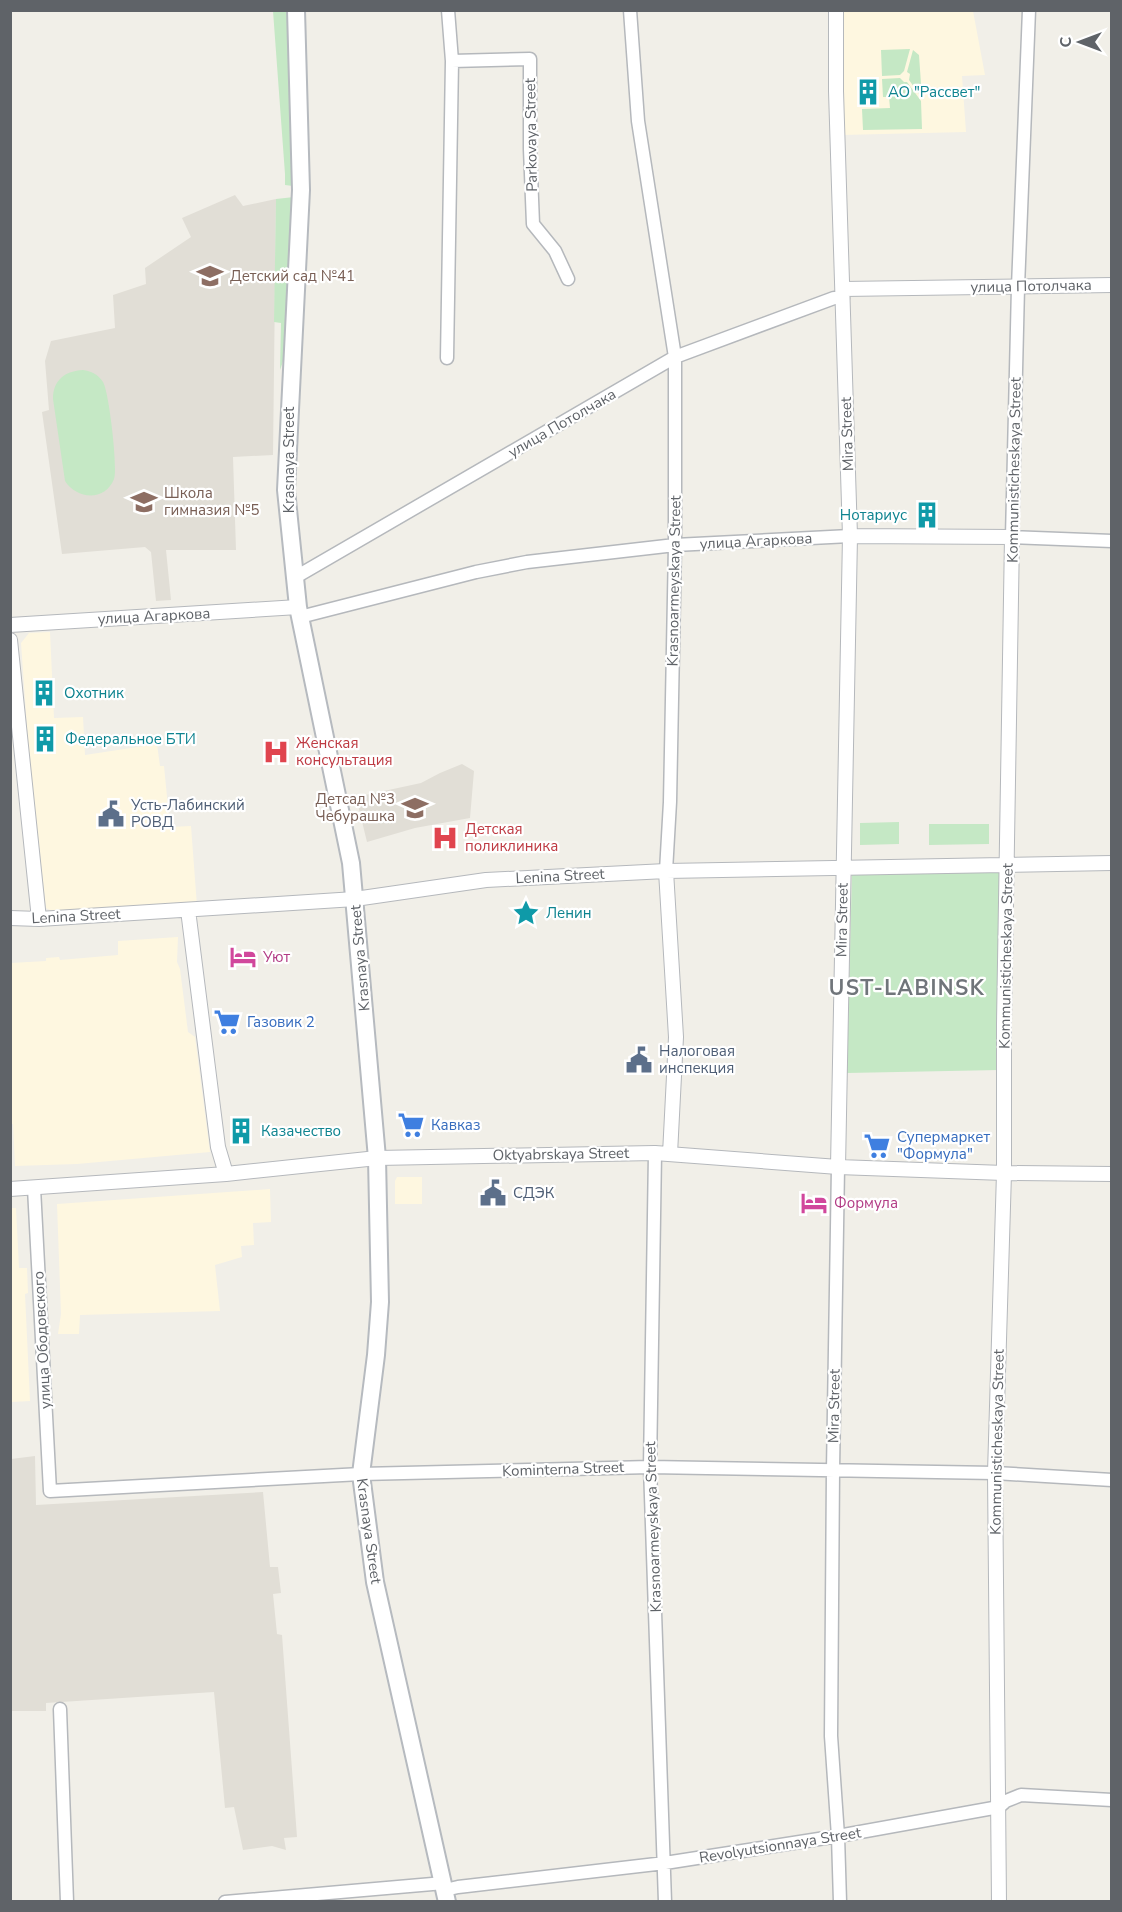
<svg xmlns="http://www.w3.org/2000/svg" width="1122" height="1912" font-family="'Nunito Sans',sans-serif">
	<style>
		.commercial { fill: #fef7e0 }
		.education { fill: #e1ded6 }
		.green { fill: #c5e8c5 }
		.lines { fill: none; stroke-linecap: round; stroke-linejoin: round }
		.minor-casing { stroke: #b5b8bc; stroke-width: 15 }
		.tertiary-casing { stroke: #b5b8bc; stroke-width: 16 }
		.secondary-casing { stroke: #b6babf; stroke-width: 20 }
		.minor { stroke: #fff; stroke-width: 12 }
		.tertiary { stroke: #fff; stroke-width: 14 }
		.secondary { stroke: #fff; stroke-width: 16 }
		.labels { text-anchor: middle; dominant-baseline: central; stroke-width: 4.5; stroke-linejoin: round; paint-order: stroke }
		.culture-label { font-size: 15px; fill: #0d838f; stroke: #fff; text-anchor: start }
		.street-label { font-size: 15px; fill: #5f6368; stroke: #fff }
		.education-label { font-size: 15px; fill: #785e54; stroke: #fff; text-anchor: start }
		.health-label { font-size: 15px; fill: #be3a42; stroke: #fff; text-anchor: start }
		.service-label { font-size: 15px; fill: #4e5e75; stroke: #fff; text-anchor: start }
		.hotel-label { font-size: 15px; fill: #b23c85; stroke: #fff; text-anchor: start }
		.shop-label { font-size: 15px; fill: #366cbe; stroke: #fff; text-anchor: start }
		.district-label { font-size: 21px; font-weight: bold; letter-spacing: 1.5px; fill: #70757a; stroke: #fff }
	</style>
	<rect width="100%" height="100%" fill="#f1efe8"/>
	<!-- commercial -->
	<path class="commercial" d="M840 11H973L985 75 962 76 966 132 842 135Z
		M50 632 54 718 83 717 85 755 157 744 160 766H164L170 827 191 826 197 906 59 915 46 908 29 756 21 643 29 633Z
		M178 937 177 962 180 969 188 1032 195 1037 210 1152 77 1164 15 1166 13 1124H10L11 963 46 961V958L59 957 60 960 118 955V941Z
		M397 1177H422V1204H395V1181Z
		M270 1189 271 1222 253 1223 254 1245 241 1246 242 1257 215 1265 220 1311 80 1315 79 1334H58L61 1314 57 1204Z
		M11 1208H16L19 1268H27L28 1293 25 1294 30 1401 12 1402 11 1405Z"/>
	<!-- education -->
	<path class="education" d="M235 195 243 206 276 199 273 455 233 457 236 550H166L171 600 156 601 151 552 145 547 62 554 42 412 49 410 45 361 51 341 115 328 113 295 146 284 145 268 191 237 182 218Z
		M462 764 474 771 470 818 415 828 367 842 356 797 421 783 440 773Z
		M35 1456 36 1505 263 1492 270 1567H278L281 1593 273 1594 277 1634 282 1635 297 1837 284 1838 286 1850 272 1846 243 1850 234 1807 225 1808 214 1692 46 1703V1711H11V1459Z"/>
	<!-- green -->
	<path class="green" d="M273 11H289L293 186 285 185V174Z
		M910 49 904 71 900 75 882 76 881 50Z
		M913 50 919 55 922 98 909 80 910 74 907 72Z
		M900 78 904 82H907L921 101 922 129 863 130 862 109 890 108 889 97H883L882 79Z
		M294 197 286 353 280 370 281 323 274 322 276 199Z
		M83 370C91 371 98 374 103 382 109 391 118 469 114 479 105 502 76 499 65 481L53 399C53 380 65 371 83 370Z
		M899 822V844L860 845V823Z
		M929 824H989V844L929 845Z
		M1001 868 999 1070 847 1073 852 872Z"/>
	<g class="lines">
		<!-- minor casing -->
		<g class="minor-casing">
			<path id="minor" d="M630 10 638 121 675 357V545L670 802 666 871
				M1029 10 1018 287 1012 537 1112 541
				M452 61 530 59V149L533 224 555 251 568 279
				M447 358 452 61 448 10
				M294 578 675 357 834 298H843
				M300 617 476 572 527 562 675 545 850 536
				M655 1153 650 1467 665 1902
				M838 1167 833 1470 831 1736 838 1836 840 1902
				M34 1188 50 1491 361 1474 650 1467 995 1473 1112 1480
				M60 1709 67 1902
				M445 1890 458 1887 665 1863 838 1836 999 1807 1006 1801 1021 1795 1112 1800
				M225 1902 444 1883"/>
		</g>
		<!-- tertiary casing -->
		<g class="tertiary-casing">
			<path id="tertiary" d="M836 10V91L850 536 838 1167
				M843 289 1112 285
				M850 536 1012 537 1004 1024V1173L995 1473 999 1902
				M10 625 298 607
				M10 640 39 919
				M666 871 676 1037 670 1154
				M188 910 218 1147 226 1174
				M10 918 39 919 355 899 486 880 666 871 1112 863
				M10 1189 226 1174 377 1158 655 1153 838 1167 1004 1173 1112 1174"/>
		</g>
		<!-- secondary casing -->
		<g class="secondary-casing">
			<path id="secondary" d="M296 10 301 190 286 490 298 607 351 863 377 1158 380 1302 376 1355 361 1474 375 1582 447 1902"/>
		</g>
		<!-- minor -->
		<use href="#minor" class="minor"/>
		<!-- tertiary -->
		<use href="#tertiary" class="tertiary"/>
		<!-- secondary -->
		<use href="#secondary" class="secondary"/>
	</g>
	<!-- icons -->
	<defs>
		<g id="building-bare" transform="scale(2.07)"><path d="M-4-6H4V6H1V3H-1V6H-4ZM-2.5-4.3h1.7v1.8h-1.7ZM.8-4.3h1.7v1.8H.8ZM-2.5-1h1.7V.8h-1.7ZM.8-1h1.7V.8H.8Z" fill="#0f9aa8" stroke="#fff" stroke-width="2.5" paint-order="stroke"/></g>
		<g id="school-bare" transform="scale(2.07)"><path d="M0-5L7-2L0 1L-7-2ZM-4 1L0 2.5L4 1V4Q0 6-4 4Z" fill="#8d6e63" stroke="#fff" stroke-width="2.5" paint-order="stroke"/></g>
		<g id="hospital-bare" transform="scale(2.07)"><path d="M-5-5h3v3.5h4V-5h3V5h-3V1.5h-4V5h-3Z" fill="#e0444e" stroke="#fff" stroke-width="2.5" paint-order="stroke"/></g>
		<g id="civic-bare" transform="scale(2.07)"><path d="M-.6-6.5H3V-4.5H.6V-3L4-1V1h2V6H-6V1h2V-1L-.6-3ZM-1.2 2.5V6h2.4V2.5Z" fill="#5c6f8a" stroke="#fff" stroke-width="2.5" paint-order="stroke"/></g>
		<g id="sight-bare" transform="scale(2.07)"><path d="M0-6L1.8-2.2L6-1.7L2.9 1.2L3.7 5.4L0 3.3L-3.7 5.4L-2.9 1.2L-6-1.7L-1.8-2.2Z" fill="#0f9aa8" stroke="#fff" stroke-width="2.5" paint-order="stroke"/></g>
		<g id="hotel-bare" transform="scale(2.07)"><path d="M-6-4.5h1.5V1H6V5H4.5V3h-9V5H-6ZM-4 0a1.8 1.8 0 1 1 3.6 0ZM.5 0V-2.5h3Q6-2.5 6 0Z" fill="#d1479c" stroke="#fff" stroke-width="2.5" paint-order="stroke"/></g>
		<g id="supermarket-bare" transform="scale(2.07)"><path d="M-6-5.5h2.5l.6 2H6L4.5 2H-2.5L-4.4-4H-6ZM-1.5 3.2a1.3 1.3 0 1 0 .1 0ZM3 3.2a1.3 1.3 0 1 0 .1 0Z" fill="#3f7fe0" stroke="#fff" stroke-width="2.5" paint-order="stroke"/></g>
	</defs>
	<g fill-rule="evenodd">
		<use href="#building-bare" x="868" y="92"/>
		<use href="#school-bare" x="210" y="276"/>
		<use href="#school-bare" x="144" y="502"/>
		<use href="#building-bare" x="927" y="515"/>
		<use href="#building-bare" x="44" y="693"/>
		<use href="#building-bare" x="45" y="739"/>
		<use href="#hospital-bare" x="276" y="752"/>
		<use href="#school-bare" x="415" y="808"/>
		<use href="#civic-bare" x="111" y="814"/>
		<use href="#hospital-bare" x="445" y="838"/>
		<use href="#sight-bare" x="526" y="913"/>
		<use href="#hotel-bare" x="243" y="957"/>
		<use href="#supermarket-bare" x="227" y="1022"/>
		<use href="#civic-bare" x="639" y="1060"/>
		<use href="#supermarket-bare" x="411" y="1125"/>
		<use href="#building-bare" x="241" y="1131"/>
		<use href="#supermarket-bare" x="877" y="1146"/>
		<use href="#civic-bare" x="493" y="1193"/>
		<use href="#hotel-bare" x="814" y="1203"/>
	</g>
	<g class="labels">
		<!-- culture labels -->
		<g class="culture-label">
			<text x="888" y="92">АО "Рассвет"</text>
			<text x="907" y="515" text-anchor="end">Нотариус</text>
			<text x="64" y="693">Охотник</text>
			<text x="65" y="739">Федеральное БТИ</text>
			<text x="546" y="913">Ленин</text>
			<text x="261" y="1131">Казачество</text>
		</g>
		<!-- street labels -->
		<g class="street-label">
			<text transform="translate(531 135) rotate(-91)">Parkovaya Street</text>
			<text transform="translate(1031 286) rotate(-1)">улица Потолчака</text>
			<text transform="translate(562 423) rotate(-30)">улица Потолчака</text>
			<text transform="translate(847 434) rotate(-92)">Mira Street</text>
			<text transform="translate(289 460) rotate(-90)">Krasnaya Street</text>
			<text transform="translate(1014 470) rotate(-89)">Kommunisticheskaya Street</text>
			<text transform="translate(756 541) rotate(-3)">улица Агаркова</text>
			<text transform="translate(674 581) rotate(-89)">Krasnoarmeyskaya Street</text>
			<text transform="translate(154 616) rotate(-3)">улица Агаркова</text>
			<text transform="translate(560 876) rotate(-3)">Lenina Street</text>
			<text transform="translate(76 916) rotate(-3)">Lenina Street</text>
			<text transform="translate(842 920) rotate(-89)">Mira Street</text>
			<text transform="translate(1006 956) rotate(-89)">Kommunisticheskaya Street</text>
			<text transform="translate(360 958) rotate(-95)">Krasnaya Street</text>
			<text transform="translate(561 1154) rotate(-1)">Oktyabrskaya Street</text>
			<text transform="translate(42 1340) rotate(-93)">улица Ободовского</text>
			<text transform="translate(834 1406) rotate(-89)">Mira Street</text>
			<text transform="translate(997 1442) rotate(-89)">Kommunisticheskaya Street</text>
			<text transform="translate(563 1469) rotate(-2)">Kominterna Street</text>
			<text transform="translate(653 1527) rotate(-92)">Krasnoarmeyskaya Street</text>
			<text transform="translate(369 1531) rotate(82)">Krasnaya Street</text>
			<text transform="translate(780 1845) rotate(-9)">Revolyutsionnaya Street</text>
		</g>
		<!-- education labels -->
		<g class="education-label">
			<text x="230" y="276">Детский сад №41</text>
			<text x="164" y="493">Школа<tspan x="164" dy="17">гимназия №5</tspan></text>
			<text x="395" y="799" text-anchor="end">Детсад №3<tspan x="395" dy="17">Чебурашка</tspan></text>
		</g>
		<!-- health labels -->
		<g class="health-label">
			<text x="296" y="743">Женская<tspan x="296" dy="17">консультация</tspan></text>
			<text x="465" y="829">Детская<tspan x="465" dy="17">поликлиника</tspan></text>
		</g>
		<!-- service labels -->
		<g class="service-label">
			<text x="131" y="805">Усть-Лабинский<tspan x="131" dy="17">РОВД</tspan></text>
			<text x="659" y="1051">Налоговая<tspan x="659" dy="17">инспекция</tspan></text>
			<text x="513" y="1193">СДЭК</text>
		</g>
		<!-- hotel labels -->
		<g class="hotel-label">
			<text x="263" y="957">Уют</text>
			<text x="834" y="1203">Формула</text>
		</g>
		<!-- shop labels -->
		<g class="shop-label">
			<text x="247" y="1022">Газовик 2</text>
			<text x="431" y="1125">Кавказ</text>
			<text x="897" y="1137">Супермаркет<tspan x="897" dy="17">"Формула"</tspan></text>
		</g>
		<!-- district labels -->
		<g class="district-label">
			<text x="907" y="988">UST-LABINSK</text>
		</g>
	</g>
	<!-- border -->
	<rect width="1122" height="1912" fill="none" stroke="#5f6368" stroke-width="24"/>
	<!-- north arrow -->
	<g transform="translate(1080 42) rotate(270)" stroke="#ffffff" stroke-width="4.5" paint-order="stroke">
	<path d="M0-4.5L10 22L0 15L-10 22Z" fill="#5f6368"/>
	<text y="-9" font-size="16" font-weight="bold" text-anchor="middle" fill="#5f6368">С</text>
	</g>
</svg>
